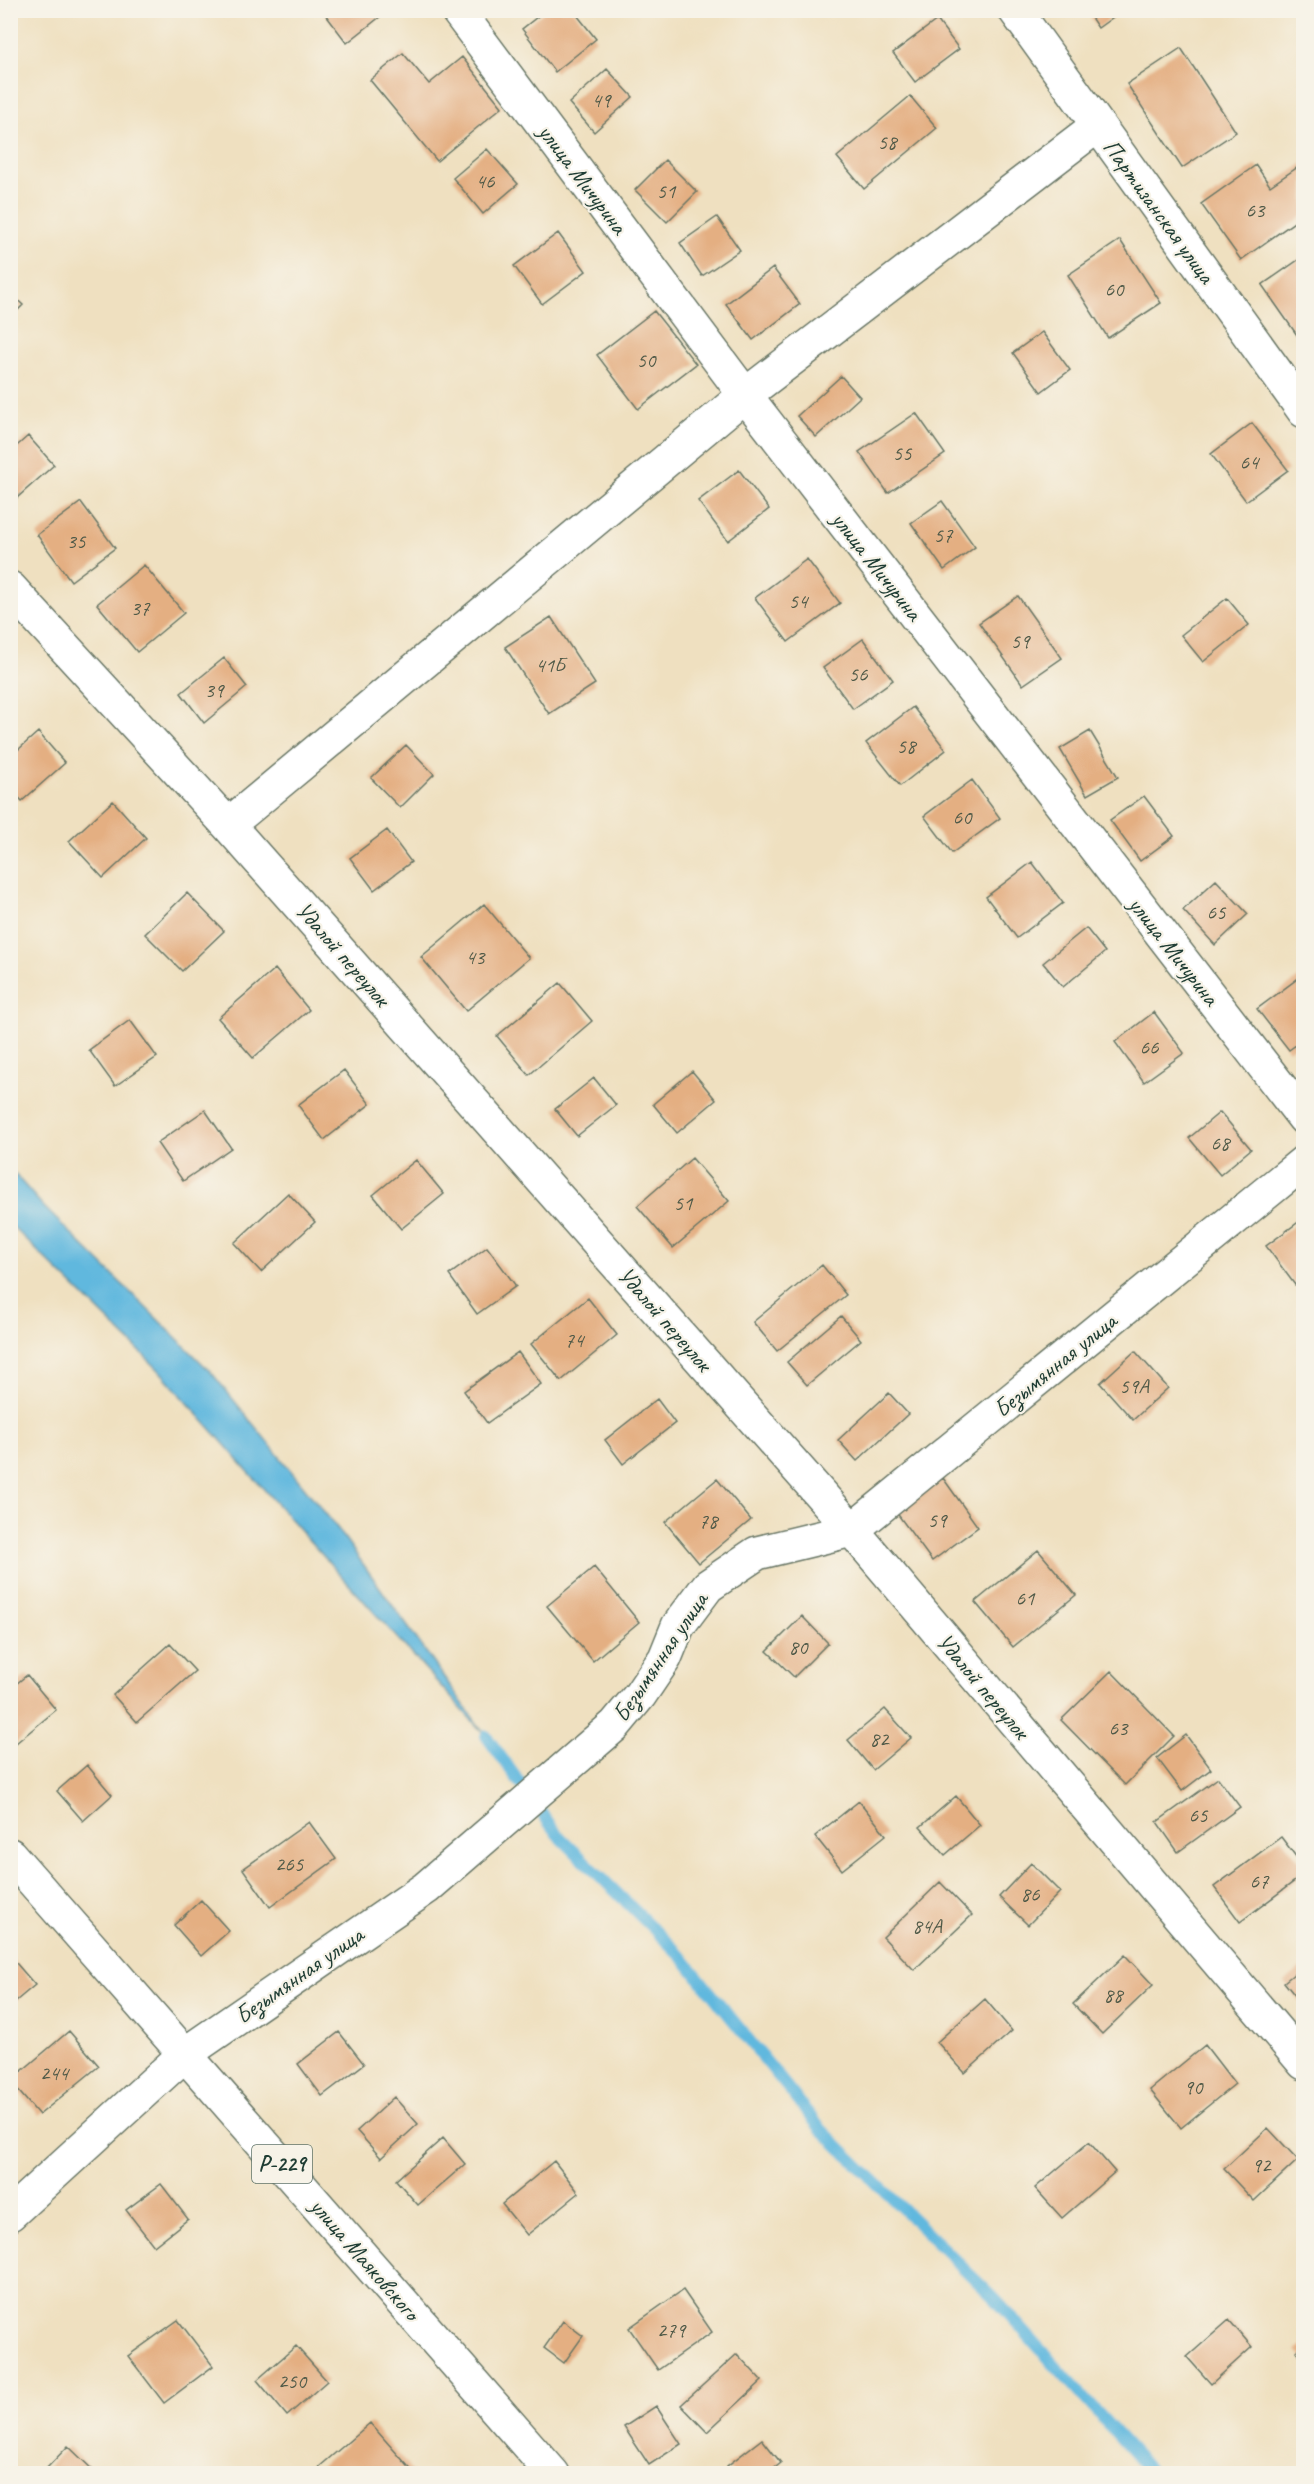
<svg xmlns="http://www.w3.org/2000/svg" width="1314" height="2484" font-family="Caveat,sans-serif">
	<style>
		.water { fill: #61b8de; stroke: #407a89; stroke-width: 1.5 }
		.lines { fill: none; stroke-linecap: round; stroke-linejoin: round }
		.stream { stroke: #61b8de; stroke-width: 12 }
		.building { fill: #e4af82 }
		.street-casing { stroke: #687665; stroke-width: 36 }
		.primary-casing { stroke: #687665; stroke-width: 36 }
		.street { stroke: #fff; stroke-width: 33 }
		.primary { stroke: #fff; stroke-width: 33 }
		.labels { text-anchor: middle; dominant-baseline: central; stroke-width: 4.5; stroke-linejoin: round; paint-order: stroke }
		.number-label { font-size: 21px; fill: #505a48 }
		.shield { fill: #f7f3e8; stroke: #60746a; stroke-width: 1.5 }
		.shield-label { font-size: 22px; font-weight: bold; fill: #1f3d34 }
		.street-label { font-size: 24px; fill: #1f3d34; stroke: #f7f3e8 }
	</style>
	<rect width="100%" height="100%" fill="#f7f3e8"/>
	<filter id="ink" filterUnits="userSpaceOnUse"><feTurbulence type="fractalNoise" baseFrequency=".0167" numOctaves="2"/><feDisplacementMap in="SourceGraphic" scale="12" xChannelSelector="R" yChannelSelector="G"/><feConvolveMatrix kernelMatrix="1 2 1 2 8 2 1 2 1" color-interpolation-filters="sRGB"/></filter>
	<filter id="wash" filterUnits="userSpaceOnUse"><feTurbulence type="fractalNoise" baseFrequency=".008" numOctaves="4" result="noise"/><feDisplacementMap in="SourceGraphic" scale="24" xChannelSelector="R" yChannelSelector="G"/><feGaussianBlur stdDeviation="1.35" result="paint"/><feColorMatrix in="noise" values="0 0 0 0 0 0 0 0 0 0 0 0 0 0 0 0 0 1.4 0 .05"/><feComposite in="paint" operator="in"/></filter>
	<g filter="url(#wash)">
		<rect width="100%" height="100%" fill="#efe0c0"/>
		<!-- water -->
		<path class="water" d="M11 1170 43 1206 211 1372 338 1529 486 1736 306 1537 158 1369 11 1225Z"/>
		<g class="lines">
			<!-- stream -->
			<path class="stream" d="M486 1736 557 1834 682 1957 820 2128 995 2299 1153 2474"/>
		</g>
		<g id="blocks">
			<!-- building -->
			<path class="building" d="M322 10H385L386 12 347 43Z
				M546 10H573L596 39 555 72 522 29Z
				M1086 10H1123L1098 28Z
				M937 20 959 49 915 82 893 53Z
				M1181 48 1236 132 1182 168 1127 84Z
				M403 53 429 84 462 57 502 107 437 161 370 80Z
				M607 69 633 97 594 132 569 103Z
				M910 96 937 128 864 189 837 157Z
				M487 149 518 184 483 214 453 178Z
				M665 160 697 192 667 222 635 190Z
				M1304 163V215L1241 260 1201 204 1256 165 1270 186Z
				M717 217 740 250 702 276 680 243Z
				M558 233 586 271 542 304 514 266Z
				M1120 240 1161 303 1108 338 1068 275Z
				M1304 256V345L1262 285Z
				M773 268 800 304 753 340 726 304Z
				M10 293 23 305 10 318Z
				M654 311 696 364 638 409 597 355Z
				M1042 332 1070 370 1041 392 1013 353Z
				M841 376 860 397 816 437 797 416Z
				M916 413 945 454 888 493 859 452Z
				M1252 423 1288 470 1246 501 1211 454Z
				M28 436 54 465 10 504V452Z
				M739 470 769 509 728 541 698 501Z
				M942 501 975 547 944 570 911 523Z
				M81 502 115 548 71 581 37 535Z
				M807 559 840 603 788 642 755 598Z
				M144 565 184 613 137 652 97 604Z
				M1018 596 1062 658 1023 685 979 623Z
				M1227 598 1249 625 1203 662 1181 635Z
				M551 617 595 684 549 714 505 647Z
				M863 639 893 680 853 709 823 668Z
				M224 658 247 687 204 723 181 693Z
				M913 707 946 750 900 786 866 743Z
				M1090 731 1118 777 1087 795 1060 749Z
				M38 732 65 763 22 801 10 788V757Z
				M406 745 434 774 400 808 371 778Z
				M972 780 1000 818 952 853 924 816Z
				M1144 796 1174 836 1140 861 1110 820Z
				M113 801 146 838 103 878 69 841Z
				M387 830 411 862 374 890 350 858Z
				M1032 862 1063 903 1017 938 986 897Z
				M1216 880 1248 914 1215 945 1183 910Z
				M187 893 224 931 182 971 145 934Z
				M484 904 529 958 466 1011 421 957Z
				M1086 928 1105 952 1063 987 1043 963Z
				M275 969 309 1010 253 1058 218 1018Z
				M1304 974V1039L1289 1050 1257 1009Z
				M560 983 592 1021 529 1075 497 1036Z
				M1154 1012 1184 1053 1144 1082 1115 1042Z
				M130 1020 157 1057 115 1086 89 1050Z
				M344 1070 370 1104 324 1140 298 1105Z
				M692 1071 716 1100 677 1133 653 1104Z
				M594 1078 616 1105 577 1136 555 1109Z
				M205 1110 231 1148 183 1181 157 1143Z
				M1220 1112 1251 1149 1220 1175 1189 1138Z
				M692 1158 729 1201 673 1248 637 1206Z
				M416 1160 444 1194 401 1229 373 1195Z
				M288 1193 315 1222 261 1272 234 1243Z
				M1304 1218V1279L1295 1285 1266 1246Z
				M487 1247 516 1286 477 1314 449 1275Z
				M822 1265 846 1295 777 1351 753 1322Z
				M588 1298 617 1335 561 1381 531 1344Z
				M841 1316 861 1340 807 1385 787 1362Z
				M1135 1351 1168 1388 1133 1420 1100 1383Z
				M518 1352 541 1384 487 1423 464 1391Z
				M889 1393 908 1414 857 1461 838 1440Z
				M657 1399 675 1423 623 1464 605 1440Z
				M943 1478 978 1527 932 1561 896 1512Z
				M717 1479 751 1520 699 1563 665 1522Z
				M1038 1550 1076 1595 1013 1647 975 1602Z
				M594 1567 639 1622 593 1661 547 1606Z
				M802 1616 828 1643 794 1677 767 1651Z
				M170 1644 195 1671 137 1722 113 1695Z
				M1111 1671 1174 1736 1125 1785 1061 1720Z
				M27 1675 56 1710 10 1748V1689Z
				M885 1709 911 1738 873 1770 848 1740Z
				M1186 1735 1211 1769 1182 1791 1157 1758Z
				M87 1765 112 1795 83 1821 57 1791Z
				M1218 1778 1240 1807 1178 1852 1157 1822Z
				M956 1796 980 1825 945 1855 920 1827Z
				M859 1801 886 1835 842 1870 815 1836Z
				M309 1822 336 1859 270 1907 243 1869Z
				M1281 1837 1304 1867V1874L1240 1922 1214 1887Z
				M1031 1863 1060 1892 1028 1925 999 1897Z
				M940 1882 972 1915 914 1970 883 1937Z
				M201 1900 229 1931 201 1956 174 1925Z
				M1125 1955 1153 1985 1102 2034 1073 2004Z
				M10 1956 35 1985 10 2006Z
				M1304 1966V2001L1301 2003 1284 1982Z
				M985 1999 1012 2031 965 2073 937 2042Z
				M69 2031 99 2066 39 2115 10 2081Z
				M339 2032 364 2064 322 2096 298 2064Z
				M1205 2045 1235 2084 1181 2128 1150 2090Z
				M394 2097 418 2124 381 2158 357 2131Z
				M1268 2128 1298 2160 1254 2201 1224 2169Z
				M443 2138 465 2164 418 2205 396 2180Z
				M1089 2142 1115 2172 1062 2218 1035 2188Z
				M554 2161 579 2193 527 2235 502 2204Z
				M161 2184 188 2219 154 2246 126 2210Z
				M683 2290 712 2332 658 2370 629 2328Z
				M178 2320 213 2366 164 2403 128 2356Z
				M1229 2320 1252 2347 1211 2384 1187 2357Z
				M563 2321 583 2336 564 2363 544 2348Z
				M1304 2344V2359L1296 2351Z
				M296 2346 327 2381 287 2416 257 2380Z
				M737 2354 762 2381 707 2432 681 2405Z
				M656 2406 681 2444 649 2465 624 2427Z
				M370 2423 415 2474H325L319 2467Z
				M762 2439 781 2463 767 2474H733L727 2466Z
				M68 2446 97 2474H48L45 2470Z"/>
		</g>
	</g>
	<g filter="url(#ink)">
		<use href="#blocks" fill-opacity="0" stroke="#687665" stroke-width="1.5"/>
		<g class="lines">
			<!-- street casing -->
			<g class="street-casing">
				<path id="street" d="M457 10 745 395 1304 1118
					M1015 10 1304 411
					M10 588 228 825 852 1530 1304 2063
					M228 825 745 395 1097 126
					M10 2214 185 2054 426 1888 615 1725 640 1695 665 1658 678 1626 708 1586 757 1553 852 1530 1304 1162"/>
			</g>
			<!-- primary casing -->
			<g class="primary-casing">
				<path id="primary" d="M10 1855 553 2474"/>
			</g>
			<!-- street -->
			<use href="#street" class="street"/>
			<!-- primary -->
			<use href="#primary" class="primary"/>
		</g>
	</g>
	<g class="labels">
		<!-- number labels -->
		<g class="number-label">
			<text x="601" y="100">49</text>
			<text x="887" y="142">58</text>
			<text x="485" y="181">46</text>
			<text x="666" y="191">51</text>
			<text x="1255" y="210">63</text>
			<text x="1114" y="289">60</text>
			<text x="646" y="360">50</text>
			<text x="902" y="453">55</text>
			<text x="1249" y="462">64</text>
			<text x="943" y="535">57</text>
			<text x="76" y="541">35</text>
			<text x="798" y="601">54</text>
			<text x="140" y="608">37</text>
			<text x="1020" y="641">59</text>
			<text x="550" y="665">41Б</text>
			<text x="858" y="674">56</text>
			<text x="214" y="690">39</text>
			<text x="906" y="746">58</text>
			<text x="962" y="817">60</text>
			<text x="1216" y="912">65</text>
			<text x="475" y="957">43</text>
			<text x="1149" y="1047">66</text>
			<text x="1220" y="1143">68</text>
			<text x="683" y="1203">51</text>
			<text x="574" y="1340">74</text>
			<text x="1134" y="1386">59А</text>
			<text x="937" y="1520">59</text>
			<text x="708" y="1521">78</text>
			<text x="1025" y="1598">61</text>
			<text x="798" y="1647">80</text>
			<text x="1118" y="1728">63</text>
			<text x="879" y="1739">82</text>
			<text x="1198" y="1815">65</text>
			<text x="289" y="1864">265</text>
			<text x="1259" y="1881">67</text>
			<text x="1030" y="1894">86</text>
			<text x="927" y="1926">84А</text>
			<text x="1113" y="1995">88</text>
			<text x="54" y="2073">244</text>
			<text x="1193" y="2087">90</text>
			<text x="1261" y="2165">92</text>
			<text x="671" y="2330">279</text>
			<text x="292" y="2381">250</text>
		</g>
		<!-- shield labels -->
		<rect class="shield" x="252" y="2145" width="60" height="38" rx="4.5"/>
		<g class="shield-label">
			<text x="282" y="2164">Р-229</text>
		</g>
		<!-- street labels -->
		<g class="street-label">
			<text transform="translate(583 179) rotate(53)">улица Мичурина</text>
			<text transform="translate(1159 211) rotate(54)">Партизанская улица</text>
			<text transform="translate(877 566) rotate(52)">улица Мичурина</text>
			<text transform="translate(1174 951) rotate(52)">улица Мичурина</text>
			<text transform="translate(343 954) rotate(49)">Удалой переулок</text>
			<text transform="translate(665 1319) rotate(49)">Удалой переулок</text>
			<text transform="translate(1055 1365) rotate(-39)">Безымянная улица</text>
			<text transform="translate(660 1657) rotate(-56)">Безымянная улица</text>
			<text transform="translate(983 1686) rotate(50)">Удалой переулок</text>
			<text transform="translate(299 1975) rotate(-35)">Безымянная улица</text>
			<text transform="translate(365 2259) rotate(49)">улица Маяковского</text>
		</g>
	</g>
	<!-- margin -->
	<rect width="1314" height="2484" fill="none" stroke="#f7f3e8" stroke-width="36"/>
</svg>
